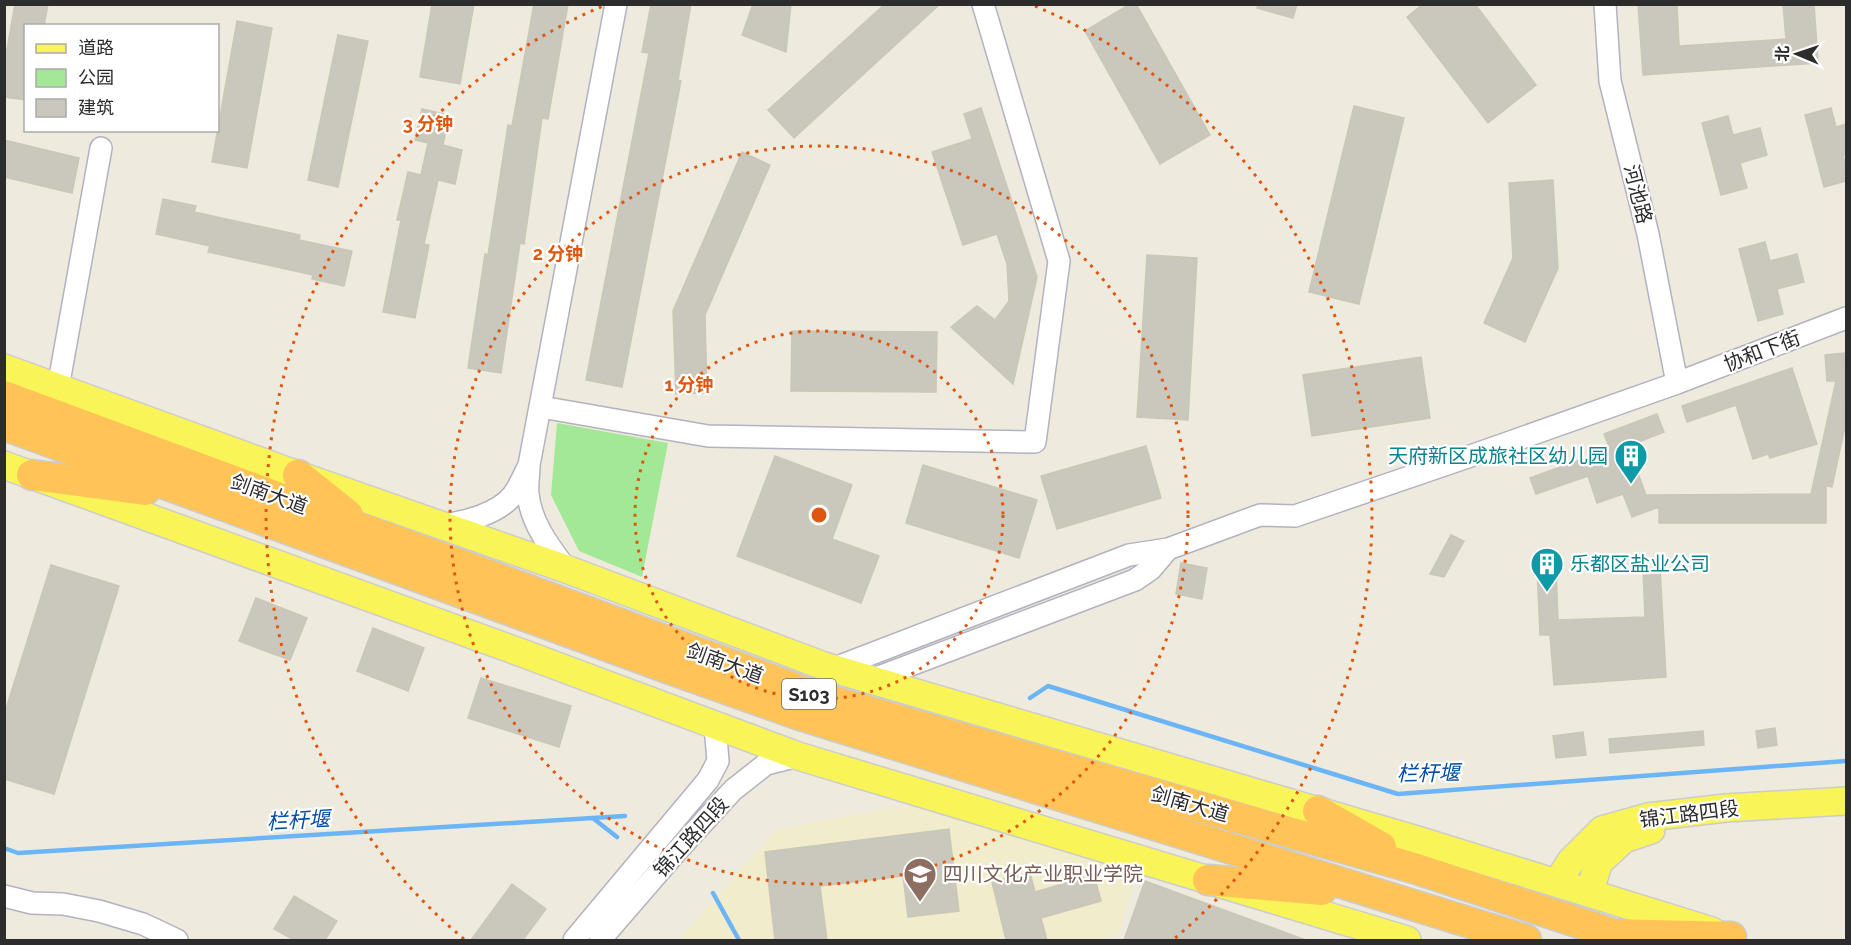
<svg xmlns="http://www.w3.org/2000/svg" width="1851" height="945" font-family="Raleway,'Noto Sans SC',sans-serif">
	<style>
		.education { fill: #f1eccc }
		.green { fill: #a2e897 }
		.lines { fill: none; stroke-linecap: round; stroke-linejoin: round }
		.stream { stroke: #6bb5f6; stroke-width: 4.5 }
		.building { fill: #cac7bd; stroke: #cac7b7; stroke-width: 1.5 }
		.minor-casing { stroke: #b2b2c0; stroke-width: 24 }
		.major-casing { stroke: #ccc; stroke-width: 30 }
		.highway-casing { stroke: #ccc; stroke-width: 33 }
		.minor { stroke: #fff; stroke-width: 21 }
		.major { stroke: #f9f558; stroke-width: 27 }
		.highway { stroke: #ffc358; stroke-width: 30 }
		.ring { fill: none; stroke: #df570e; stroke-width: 3; stroke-dasharray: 3 6 }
		.labels { text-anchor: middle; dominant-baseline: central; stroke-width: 4.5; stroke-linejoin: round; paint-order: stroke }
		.shield { fill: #fff; stroke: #6b6b6b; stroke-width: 1.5 }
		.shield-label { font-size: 18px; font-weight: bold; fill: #2c2c2c }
		.street-label { font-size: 20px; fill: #2c2c2c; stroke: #fff }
		.culture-label { font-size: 20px; fill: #0d838f; stroke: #fff; text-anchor: end }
		.education-label { font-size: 20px; fill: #785e54; stroke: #fff; text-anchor: start }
		.water-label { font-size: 21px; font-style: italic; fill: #054ea7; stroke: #fff }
		.centre { fill: #df570e; stroke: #fff; stroke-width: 3 }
		.ring-label { font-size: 18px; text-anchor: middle; font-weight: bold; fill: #df570e; stroke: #fff; stroke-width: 4.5; stroke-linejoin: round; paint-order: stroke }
	</style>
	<rect width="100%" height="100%" fill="#eeebde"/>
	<!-- education -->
	<path class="education" d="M907 805 1137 871 1119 934 1104 938 1105 940H678L776 830Z"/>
	<!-- green -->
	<path class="green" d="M557 423 668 443 642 577 579 551 551 495Z"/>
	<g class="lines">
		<!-- stream -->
		<path class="stream" d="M1030 698 1048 686 1398 794 1846 761
			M594 819 617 837
			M4 848 18 853 625 816
			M713 893 739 940"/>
	</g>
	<!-- building -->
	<path class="building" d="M15 4H48L44 26H26V100L4 97V66Z
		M432 4H474L460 84 420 77Z
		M534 4H568L548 119 542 118 524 244 520 243 501 373 468 368 485 254 488 255 508 125 512 126Z
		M651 4H691L678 80 681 81 622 387 586 380 649 53 642 52Z
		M753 4H791L786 52 742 35Z
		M885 4H940L794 138 768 110Z
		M1130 4H1136L1210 135 1160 164 1085 31Z
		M1258 4H1297L1293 18 1257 8Z
		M1423 4H1475L1536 85 1488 123 1407 17Z
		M1638 4H1677L1679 46 1786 39 1783 4H1814L1818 63 1643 75Z
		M237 21 272 28 247 168 212 162Z
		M338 35 368 41 338 187 308 180Z
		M1354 106 1404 118 1359 304 1309 292Z
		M981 108 1037 277 1013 384 951 327 977 306 995 320 1009 301 1007 264 997 234 963 245 932 152 972 139 964 114Z
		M1831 108 1836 127 1846 124V154L1843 155 1846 168V181L1824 187 1805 115Z
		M422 109 449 115 443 145 462 150 455 184 438 180 424 244 429 245 415 318 383 312 401 220H397L408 172 421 175 428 143 415 140Z
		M1728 116 1733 135 1760 128 1767 155 1740 163 1747 188 1721 195 1702 123Z
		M4 140 79 158 72 193 4 177Z
		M742 152 770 165 705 315 707 393 676 394 673 311Z
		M1553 180 1558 268 1525 342 1484 323 1513 258 1509 183Z
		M163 199 196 206 194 212 300 235 299 240 352 251 344 286 312 279 313 275 208 252 210 246 156 234Z
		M1765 242 1770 261 1797 254 1804 282 1777 289 1783 314 1758 321 1739 249Z
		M1147 255 1197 258 1188 420 1137 417Z
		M792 331 937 332 936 392 791 391Z
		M1844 353 1846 422 1832 487 1826 486V523H1659V507L1632 517 1623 494 1597 503 1588 476 1536 494 1530 478 1610 449 1604 434 1657 414 1664 432 1628 446 1646 495 1811 494 1836 381H1827L1825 355Z
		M1421 357 1430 418 1312 436 1303 375Z
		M1792 368 1817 444 1770 458 1768 454 1753 459 1736 405 1687 422 1682 406Z
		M1146 446 1161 498 1057 529 1041 476Z
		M775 456 852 485 832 539 879 556 861 603 737 556Z
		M923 465 1037 500 1019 558 906 523Z
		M1451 535 1464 541 1444 577 1430 574Z
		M1181 563 1207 568 1202 599 1176 594Z
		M51 565 119 586 54 794 4 779V715Z
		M1537 567H1556L1558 620 1645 617 1643 569 1660 568 1666 677 1554 685 1550 635H1540Z
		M256 598 307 618 290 660 239 641Z
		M373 628 424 648 408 691 357 671Z
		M481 678 571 706 559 747 468 718Z
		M1775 728 1777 745 1758 748 1756 731Z
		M1703 731 1704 745 1610 753 1609 739Z
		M1583 732 1586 755 1556 758 1553 736Z
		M949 829 959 911 908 917 903 876 820 886 827 940H775L765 852Z
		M1030 873 1035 892 1094 875 1101 901 1041 918 1047 940H1006L992 882Z
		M1145 881 1303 939 1302 940H1124Z
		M512 884 546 909 523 940H471Z
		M294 896 337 921 325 940H294L274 929Z"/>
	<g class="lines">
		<!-- minor casing -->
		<g class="minor-casing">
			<path id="minor" d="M1605 4 1610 81 1648 234 1677 383
				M58 388 101 148
				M541 407 708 436 1035 442 1059 261 983 4
				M529 465 616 4
				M443 525C465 522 498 514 513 495 519 487 524 475 529 465 529 475 527 485 528 494 531 523 549 546 566 569
				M1168 549 1260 515 1295 516 1462 459 1677 383 1846 318
				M832 669 1129 555 1168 549 1151 569 1135 580 871 680
				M4 896 32 903 63 904 99 911 143 924 177 940
				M574 940 708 780 718 761 715 725
				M600 940 677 851 733 790 766 764 798 756"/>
		</g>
		<!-- major casing -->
		<g class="major-casing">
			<path id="major" d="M4 368 298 475 566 569 824 666 1417 840 1712 931
				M4 465 522 653 798 756 1407 940
				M1557 883 1571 861 1602 830 1648 817 1726 808 1846 801
				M1589 893 1599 862 1624 839 1651 830"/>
		</g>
		<!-- highway casing -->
		<g class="highway-casing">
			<path id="highway" d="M4 396 818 697 1417 869 1631 940
				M4 425 673 670 800 715 1526 940
				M32 475 145 490
				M298 475 348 515
				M1318 811 1381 847
				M1208 880 1321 890
				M1611 934 1731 937"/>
		</g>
		<!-- minor -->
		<use href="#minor" class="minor"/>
		<!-- major -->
		<use href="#major" class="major"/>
		<!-- highway -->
		<use href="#highway" class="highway"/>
	</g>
	<!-- distance rings -->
	<g class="ring">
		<circle cx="819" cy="515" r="184"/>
		<circle cx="819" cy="515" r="369"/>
		<path d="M464 939A553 553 0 0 1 603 6M1035 6A553 553 0 0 1 1174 939"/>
	</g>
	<!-- icons -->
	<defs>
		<g id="building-pin" transform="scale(1.725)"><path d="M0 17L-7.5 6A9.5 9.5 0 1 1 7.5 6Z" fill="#0f9aa8" stroke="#fff"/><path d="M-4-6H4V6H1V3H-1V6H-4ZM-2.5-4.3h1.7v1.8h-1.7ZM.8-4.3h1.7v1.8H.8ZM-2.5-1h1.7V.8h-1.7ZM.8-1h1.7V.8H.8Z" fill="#fff"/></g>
		<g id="school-pin" transform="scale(1.725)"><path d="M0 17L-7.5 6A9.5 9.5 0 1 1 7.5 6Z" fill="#8d6e63" stroke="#fff"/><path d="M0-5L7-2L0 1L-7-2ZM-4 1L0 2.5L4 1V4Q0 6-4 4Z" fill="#fff"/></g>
	</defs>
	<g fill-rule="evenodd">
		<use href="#building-pin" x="1631" y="456"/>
		<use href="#building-pin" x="1547" y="564"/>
		<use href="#school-pin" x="920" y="874"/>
	</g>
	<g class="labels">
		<!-- shield labels -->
		<rect class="shield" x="782" y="679" width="54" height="30" rx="4.5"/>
		<g class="shield-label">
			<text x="809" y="694">S103</text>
		</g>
		<!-- street labels -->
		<g class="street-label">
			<text transform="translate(1638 194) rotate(76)">河池路</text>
			<text transform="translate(1762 351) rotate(-21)">协和下街</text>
			<text transform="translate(269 494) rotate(20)">剑南大道</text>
			<text transform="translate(725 663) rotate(20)">剑南大道</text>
			<text transform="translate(1190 804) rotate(16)">剑南大道</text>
			<text transform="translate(1689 814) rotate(-7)">锦江路四段</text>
			<text transform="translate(691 837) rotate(-48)">锦江路四段</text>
		</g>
		<!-- culture labels -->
		<g class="culture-label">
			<text x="1608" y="456">天府新区成旅社区幼儿园</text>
			<text x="1570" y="564" text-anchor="start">乐都区盐业公司</text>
		</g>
		<!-- education labels -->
		<g class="education-label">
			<text x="943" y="874">四川文化产业职业学院</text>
		</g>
		<!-- water labels -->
		<g class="water-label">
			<text transform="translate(1428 773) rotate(-1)">栏杆堰</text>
			<text transform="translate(298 820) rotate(-3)">栏杆堰</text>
		</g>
	</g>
	<circle cx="819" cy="515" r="9" class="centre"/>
	<g class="ring-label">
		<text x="428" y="130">3 分钟</text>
		<text x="558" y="260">2 分钟</text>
		<text x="689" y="391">1 分钟</text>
	</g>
	<!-- border -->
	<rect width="1851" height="945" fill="none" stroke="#2c2c2c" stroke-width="12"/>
	<!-- legend -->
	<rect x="24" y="24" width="195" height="108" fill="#ffffff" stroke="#ababab" stroke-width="1.5"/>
	<rect x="36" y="44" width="30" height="9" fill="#f9f558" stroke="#ababab" stroke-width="1.5"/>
	<text x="78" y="54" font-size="18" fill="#2c2c2c">道路</text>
	<rect x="36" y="69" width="30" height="18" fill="#a2e897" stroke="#ababab" stroke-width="1.5"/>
	<text x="78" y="84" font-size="18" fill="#2c2c2c">公园</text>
	<rect x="36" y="99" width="30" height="18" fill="#cac7bd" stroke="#ababab" stroke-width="1.5"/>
	<text x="78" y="114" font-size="18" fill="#2c2c2c">建筑</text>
	<!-- north arrow -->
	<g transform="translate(1797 54) rotate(272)" stroke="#ffffff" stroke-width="4.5" paint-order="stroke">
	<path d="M0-4.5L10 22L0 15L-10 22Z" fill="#2c2c2c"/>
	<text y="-9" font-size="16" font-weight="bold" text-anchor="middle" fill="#2c2c2c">北</text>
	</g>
</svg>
